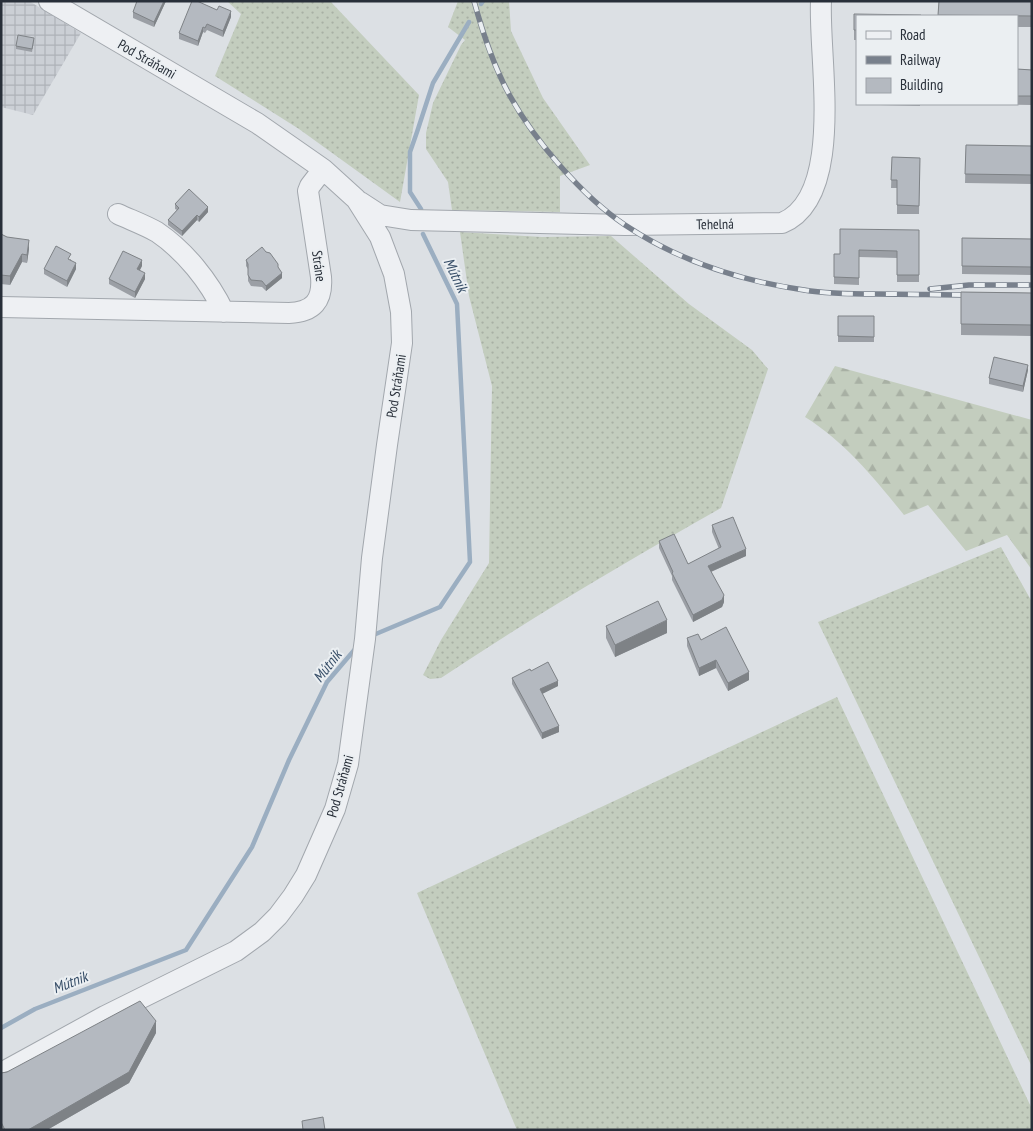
<svg xmlns="http://www.w3.org/2000/svg" width="1033" height="1131" font-family="'PT Sans Narrow',sans-serif">
	<style>
		.industrial { fill: url(#industrial-grid) }
		.grass { fill: url(#grass-dots) }
		.forest { fill: url(#forest-firs) }
		.lines { fill: none; stroke-linecap: round; stroke-linejoin: round }
		.stream { stroke: #9baec1; stroke-width: 4.5 }
		.minor-casing { stroke: #a2a7ad; stroke-width: 22 }
		.minor { stroke: #eef0f3; stroke-width: 20 }
		.rail-casing { stroke: #78808c; stroke-width: 5.5 }
		.rail { stroke: #ebeff2; stroke-width: 4; stroke-dasharray: 11; stroke-linecap: butt }
		.wall { fill: #9b9fa5 }
		.shaded-wall { fill: #7e8286 }
		.building { fill: #b4b9c0; stroke: #7e8286 }
		.labels { text-anchor: middle; dominant-baseline: central; stroke-width: 4; stroke-linejoin: round; paint-order: stroke }
		.street-label { font-size: 14px; fill: #282f39; stroke: #ebeff2 }
		.water-label { font-size: 15px; font-style: italic; fill: #374e68; stroke: #ebeff2 }
	</style>
	<defs>
		<pattern id="industrial-grid" width="8" height="8" patternUnits="userSpaceOnUse" patternTransform="scale(1.25)"><rect width="8" height="8" fill="#cbcfd5"/><path d="M0 4h8M4 0v8" fill="none" stroke="#aeb2b8"/></pattern>
		<pattern id="grass-dots" width="8" height="8" patternUnits="userSpaceOnUse" patternTransform="scale(1.25)"><rect width="8" height="8" fill="#c3cdbe"/><path d="M2 2h.1M6 6h.1" fill="none" stroke="#a8b0a4" stroke-width="1.8" stroke-linecap="round"/></pattern>
		<pattern id="forest-firs" width="22" height="20" patternUnits="userSpaceOnUse" patternTransform="scale(1.25)"><rect width="22" height="20" fill="#c3cdbe"/><path d="M5 1l3.5 6h-7zM16 11l3.5 6h-7z" fill="#a8b0a4"/></pattern>
	</defs>
	<rect width="100%" height="100%" fill="#dce0e4"/>
	<!-- industrial -->
	<path class="industrial" d="M1 1H29L81 33 33 115 1 107Z"/>
	<!-- grass -->
	<path class="grass" d="M227 1H330L419 95 400 202 299 129 215 76 241 14Z
		M458 1H509L511 31 543 98 590 165 560 176V212L452 210 448 182 426 149V133L433 103 461 45 465 40 448 27Z
		M460 232 542 237 611 236 689 304 752 350 768 369 721 508C626 562 532 617 441 678L430 679 423 675 441 640 489 563 492 386 469 296Z
		M1001 547 1032 602V1067L818 622Z
		M837 697 1032 1109V1130H517L417 893Z"/>
	<!-- forest -->
	<path class="forest" d="M835 366 1032 420V570L1007 535 966 551 928 505 904 515C875 479 845 442 805 417Z"/>
	<g class="lines">
		<!-- stream -->
		<path class="stream" d="M481 4 483 1
			M421 209 410 192V152L417 132 433 83 469 22
			M371 636 440 607 470 562 457 304 423 234
			M1 1028 35 1009 186 950 252 847 289 760 327 682 356 648"/>
		<!-- minor casing -->
		<g class="minor-casing">
			<path id="minor" d="M360 202 380 215 411 220 625 225 782 223C846 197 818 57 821 1
				M118 214C131 220 145 225 157 232 185 251 209 281 224 312
				M1 307 289 313C313 312 323 301 321 277L308 191 310 186 323 169
				M1 1073 105 1016 236 951 262 932 278 916 293 896 306 875 335 809 348 764 365 639 372 558 387 445 402 343 401 312 394 274 380 237 356 199 323 169 257 123 49 1"/>
		</g>
		<!-- minor -->
		<use href="#minor" class="minor"/>
		<!-- rail casing -->
		<g class="rail-casing">
			<path id="rail" d="M474 1C483 34 494 67 510 96 535 141 582 196 625 225 679 261 741 281 804 290 828 294 852 294 876 294 909 294 942 295 974 295
				M930 289 969 285H1032"/>
		</g>
		<!-- rail -->
		<use href="#rail" class="rail"/>
	</g>
	<!-- wall -->
	<path class="wall" d="M137 1H166L154 27 133 18V12Z
		M939 1H1032V27H1017V16H938Z
		M854 14 857 16V40H854Z
		M231 17 223 37 207 30 205 33 203 32 198 46 179 39V33Z
		M34 41 32 52 16 49V46Z
		M1017 69 1032 70V105L965 104H1017Z
		M880 104H920V106L880 105Z
		M966 145 1032 146V184L965 183Z
		M892 157 920 158 919 214H897V188H891Z
		M175 204 208 212 199 222 197 220 182 236 168 225V220L177 210 175 209Z
		M919 230V282H897V258L859 257V285L834 284V254H840Z
		M1 234 29 249 27 263 22 262 10 285 1 284Z
		M962 238 1032 239V275L962 274Z
		M71 259V260L76 269 67 287 44 274V269Z
		M246 260 278 268 282 278 266 291 262 287 251 286 248 281V269L246 266Z
		M142 266 140 270 145 279 135 298 109 284V279Z
		M961 292 1032 293V336L961 335Z
		M874 316V342H838V336Z
		M1028 370 1023 392 989 384V378Z
		M712 525 746 556 711 572 724 602 722 607 693 622 672 580V576L659 548V541L688 564 719 549 712 532Z
		M606 626 667 633 615 657 606 638Z
		M687 638 701 640 749 680 728 691 716 668 699 676 687 646Z
		M531 671 558 686 542 694 559 732 542 739 512 684V678Z
		M156 1033 129 1083 47 1130H1V1073Z"/>
	<!-- shaded-wall -->
	<path class="shaded-wall" d="M164 1H166L154 27V22Z
		M231 11V17L223 37V31Z
		M203 27V32L198 46V41Z
		M208 207V212L199 222V217Z
		M197 215V220L182 236V231Z
		M29 240V249L27 263V255Z
		M22 254V262L10 285V276Z
		M142 260V266L137 275V269Z
		M76 263V269L67 287V281Z
		M145 273V279L135 298V292Z
		M282 273V278L266 291V286Z
		M1028 365V370L1023 392V386Z
		M746 549V556L708 573V566Z
		M724 595V602L722 607 693 622V615Z
		M667 620V633L615 657V645Z
		M716 660V668L699 676V668Z
		M749 672V680L728 691V683Z
		M558 681V686L540 695V689Z
		M559 726V732L542 739V733Z
		M156 1021V1033L129 1083 47 1130H28Z"/>
	<!-- building -->
	<path class="building" d="M137 1H164L154 22 133 12Z
		M192 1H197L217 10 219 6 231 11 223 31 207 24 205 28 203 27 198 41 179 33Z
		M939 1H1032V16L938 15Z
		M854 14 921 15V16H857V30H854Z
		M18 35 34 38 32 49 16 46Z
		M1017 69 1032 70V96H1017Z
		M966 145 1032 146V175L965 174Z
		M892 157 920 158 919 206 897 205V180H891Z
		M189 189 208 207 199 217 197 215 182 231 168 220 179 208 175 204Z
		M840 229 919 230V275H897V251L859 250V278L834 277V254H840Z
		M1 234 7 237 29 240 27 255 22 254 10 276 1 275Z
		M962 238 1032 239V267L962 266Z
		M56 246 71 254 68 259 76 263 67 281 44 269Z
		M262 247 266 252 270 253 278 264V267L282 273 266 286 262 281 251 280 248 275V264L246 260Z
		M123 251 142 260 137 269 145 273 135 292 109 279Z
		M961 292 1032 293V325L961 324Z
		M838 316H874V337L838 336Z
		M994 357 1028 365 1023 386 989 378Z
		M733 517 746 549 708 566 724 595 722 600 693 615 672 573 673 572 659 541 674 534 688 564 721 547 712 525Z
		M658 601 667 620 615 645 606 626Z
		M726 627 749 672 728 683 716 660 699 668 687 638 698 634 701 640Z
		M548 662 558 681 540 689 559 726 542 733 512 678 530 669 531 671Z
		M140 1001 156 1021 129 1072 28 1130H5L1 1122V1073L7 1072Z
		M323 1117 325 1130H303L302 1121Z"/>
	<g class="labels">
		<!-- street labels -->
		<g class="street-label">
			<text transform="translate(147 59) rotate(30)">Pod Stráňami</text>
			<text transform="translate(715 224) rotate(-1)">Tehelná</text>
			<text transform="translate(319 266) rotate(82)">Stráne</text>
			<text transform="translate(396 386) rotate(-81)">Pod Stráňami</text>
			<text transform="translate(340 786) rotate(-74)">Pod Stráňami</text>
		</g>
		<!-- water labels -->
		<g class="water-label">
			<text transform="translate(456 275) rotate(64)">Mútnik</text>
			<text transform="translate(327 666) rotate(-53)">Mútnik</text>
			<text transform="translate(70 982) rotate(-21)">Mútnik</text>
		</g>
	</g>
	<!-- border -->
	<rect width="1033" height="1131" fill="none" stroke="#282f39" stroke-width="5"/>
	<!-- legend -->
	<rect x="856" y="15" width="162" height="90" fill="#ebeff2" stroke="#9da2a8"/>
	<rect x="866" y="31" width="25" height="8" fill="#eef0f3" stroke="#9da2a8"/>
	<text x="900" y="40" font-size="15" fill="#282f39">Road</text>
	<rect x="866" y="56" width="25" height="8" fill="#78808c" stroke="#9da2a8"/>
	<text x="900" y="65" font-size="15" fill="#282f39">Railway</text>
	<rect x="866" y="78" width="25" height="15" fill="#b4b9c0" stroke="#9da2a8"/>
	<text x="900" y="90" font-size="15" fill="#282f39">Building</text>
</svg>
